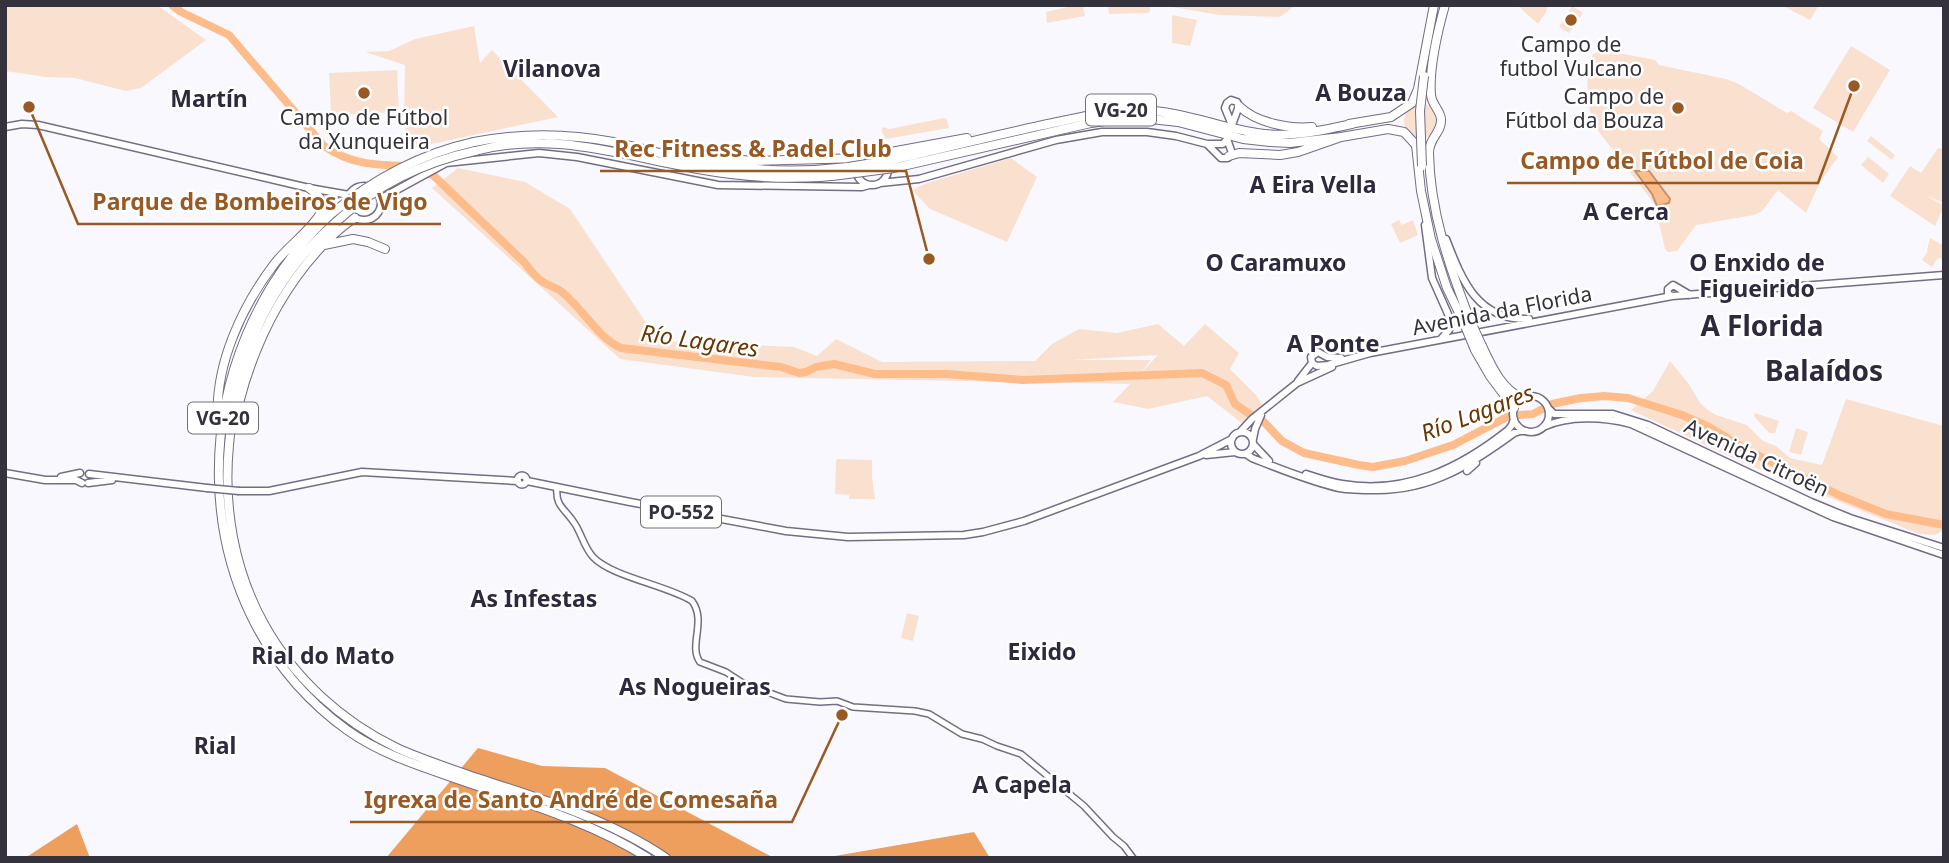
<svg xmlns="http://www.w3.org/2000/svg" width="1949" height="863" font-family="'Noto Sans',sans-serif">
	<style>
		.green { fill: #fae1cf; fill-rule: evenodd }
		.forest { fill: #ee9e5d }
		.water { fill: #febc8a; stroke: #c19373; stroke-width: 2 }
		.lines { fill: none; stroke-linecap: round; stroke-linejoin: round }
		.river { stroke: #febc8a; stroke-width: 8 }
		.minor-casing { stroke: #736d86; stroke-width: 8 }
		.major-casing { stroke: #736d86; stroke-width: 9 }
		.highway-casing { stroke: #736d86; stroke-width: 10 }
		.minor { stroke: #fff; stroke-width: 5 }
		.major { stroke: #fff; stroke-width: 6 }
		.highway { stroke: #fff; stroke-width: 8 }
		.major-bridge-casing { stroke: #736d86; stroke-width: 9; stroke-linecap: butt }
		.highway-bridge-casing { stroke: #736d86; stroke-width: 10; stroke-linecap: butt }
		.major-bridge { stroke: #fff; stroke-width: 6 }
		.highway-bridge { stroke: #fff; stroke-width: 8 }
		.poi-dot { fill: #995922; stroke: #fff; stroke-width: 2.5 }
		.labels { text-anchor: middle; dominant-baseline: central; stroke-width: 5; stroke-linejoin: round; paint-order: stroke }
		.shield { fill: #fff; stroke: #717077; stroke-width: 2 }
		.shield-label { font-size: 19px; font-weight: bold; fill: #34323d }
		.poi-label { font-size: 21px; fill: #34323d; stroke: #fff }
		.street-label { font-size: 21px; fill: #34323d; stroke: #fff }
		.neighbourhood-label { font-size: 23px; font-weight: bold; fill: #2f293f; stroke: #fff }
		.water-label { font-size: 23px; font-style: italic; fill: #693601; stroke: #fff }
		.quarter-label { font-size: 24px; font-weight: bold; fill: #2f293f; stroke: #fff }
		.district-label { font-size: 28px; font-weight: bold; fill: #2f293f; stroke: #fff }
		.leader { fill: none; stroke: #995922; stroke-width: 2.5 }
		.callout-dot { fill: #995922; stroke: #fff; stroke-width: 2.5 }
		.callout-label { font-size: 23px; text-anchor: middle; font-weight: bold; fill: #995922; stroke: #fff; stroke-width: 5; stroke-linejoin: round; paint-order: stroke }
	</style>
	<rect width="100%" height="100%" fill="#f9f8fe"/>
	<!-- green -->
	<path class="green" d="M5 5H157L206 40 141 88 126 91 75 78 46 77 5 71Z
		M1076 5H1083L1085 16 1047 23 1046 12Z
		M1108 5H1151L1149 13 1109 14Z
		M1161 5H1296L1280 17 1219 15Z
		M1512 5H1548L1546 12 1538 24 1519 7Z
		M1781 5H1819L1810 20Z
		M1572 6 1583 13 1569 33 1559 27Z
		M1172 15 1197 20 1190 46 1172 43Z
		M474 26 480 63 492 50 558 117 408 149 404 118 405 65 365 52 389 51 415 39Z
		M1851 46 1890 70 1853 132 1813 108Z
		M1602 50 1655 60 1659 65 1726 79 1739 84 1787 113 1791 111 1823 131 1819 139 1838 157 1820 182 1806 213 1778 190 1762 211 1754 215 1696 225 1677 251 1668 252 1665 249 1655 205 1596 128C1585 105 1585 78 1593 54Z
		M397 70 399 112 331 115 329 73Z
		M1404 121a17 17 0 1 1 34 0a17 17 0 1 1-34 0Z
		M944 118 947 120 949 128 886 139 882 132V127L889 129Z
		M1871 136 1895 155 1892 160 1867 141Z
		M1938 148 1944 149V203L1927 196 1944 206 1935 226 1890 196 1910 166 1921 173Z
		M1866 155 1889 174 1883 183 1861 165 1868 157Z
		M1011 158 1037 177 1007 242 930 209 912 190 927 183Z
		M458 168 525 182 570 209 655 336 638 340 794 347 817 356 836 339 882 362 1035 361 1052 344 1079 329 1117 333 1158 324 1184 346 1205 324 1239 353 1230 369 1256 395 1265 408 1243 424 1207 396 1148 409 1113 402 1130 384 754 377 620 359 432 188ZM1158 355 1140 374 1151 360H1071Z
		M1399 220 1402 225 1413 220 1418 235 1400 243 1391 224Z
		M1930 238 1944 246V259L1938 258 1932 267 1922 260 1928 251 1927 250Z
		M1670 361 1688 383 1701 404 1708 410 1716 415 1747 425 1763 441 1776 446 1790 458 1822 465 1846 399 1944 426V530L1935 535 1919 534 1744 463 1631 410 1653 391Z
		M1755 413 1779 421 1775 433H1769L1754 416Z
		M1796 428 1808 432 1801 455 1789 452Z
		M838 459 872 460V477L875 499H849V495L835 494 836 460Z
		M907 613 919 616 913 641 901 638Z"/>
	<!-- forest -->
	<path class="forest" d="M478 748 542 766 605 768 774 858H386Z
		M77 824 90 858H25Z
		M974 832 990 858H823Z"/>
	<!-- water -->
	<path class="water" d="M1635 171H1649L1670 199 1669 203 1657 206 1652 194Z"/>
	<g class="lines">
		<!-- river -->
		<path class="river" d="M172 5 181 12 229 35 324 146C350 164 374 165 405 166
			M424 171 434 176 524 262C529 269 535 277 543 282 549 286 556 287 562 292 583 309 597 337 621 348L781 367 799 373 806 372 816 367 834 364 875 374H947L1023 380 1202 373 1226 385 1235 404 1251 415
			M1263 421 1282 441 1304 453 1359 465 1373 467 1405 461 1453 445 1509 416 1533 414 1552 404 1581 398 1604 396 1628 398 1682 415 1707 426 1747 450 1841 496 1886 514 1944 525"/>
		<!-- minor casing -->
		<g class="minor-casing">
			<path id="minor" d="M557 487C555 507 565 508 575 524 582 535 584 547 593 557 612 577 666 585 692 601 707 621 688 646 700 662L726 672 743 683 786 699 820 702 837 701 853 707 915 711 929 714 962 734 982 739 997 746 1021 754 1084 806 1113 837 1124 846 1133 858"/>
		</g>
		<!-- major casing -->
		<g class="major-casing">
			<path id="major" d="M1231 100 1237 102 1239 106 1232 125 1225 108 1227 103Z
				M5 127 22 124 38 125 309 188 349 195
				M856 169a16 16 0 1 1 32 0a16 16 0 1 1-32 0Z
				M880 183 919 179 1056 140 1102 132H1147L1176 136 1207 144H1223L1227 139 1232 153 1228 158H1221L1207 144
				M347 203a17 17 0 1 1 34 0a17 17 0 1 1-34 0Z
				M380 199 446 163 539 153 577 157 718 185 862 187 869 185
				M1425 225 1432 278 1448 314 1450 325 1449 330 1441 339
				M1446 239C1462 280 1477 321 1529 319
				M1672 296 1668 294V289L1673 285 1690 295
				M1312 363 1317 366 1328 365 1370 353 1672 296 1944 275
				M1312 363 1311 357 1318 352 1327 357 1341 358
				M1298 381 1312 363
				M1513 414a18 18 0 1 1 36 0a18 18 0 1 1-36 0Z
				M1548 408 1554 414H1613L1648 425 1811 502 1850 518 1944 548
				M1543 427C1569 415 1604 417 1631 424L1833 517 1944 555
				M1231 443a11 11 0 1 1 22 0a11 11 0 1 1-22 0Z
				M1240 432 1252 419 1297 383 1332 367
				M1253 439 1255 429 1261 415
				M1254 445 1269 461
				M1246 454 1252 458C1280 469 1309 481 1339 488 1351 490 1364 490 1377 490 1432 490 1470 465 1514 433L1520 431H1526
				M1206 455 1235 452
				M1467 471 1476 463
				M5 473 45 480H76L82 483
				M89 474 207 488
				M1306 474C1318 478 1330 482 1342 484 1405 495 1460 468 1508 430L1512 425 1514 419
				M517.5 480a4.5 4.5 0 1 1 9 0a4.5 4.5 0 1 1-9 0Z
				M61 477 80 473
				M527 481 630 502 786 531 848 537 964 535 983 532 1024 521 1199 456 1232 439
				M88 483 112 480
				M239 491H269L362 472 518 481"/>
		</g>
		<!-- highway casing -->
		<g class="highway-casing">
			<path id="highway" d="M1445 5C1438 30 1429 70 1431 95 1432 105 1440 110 1441 119 1442 133 1429 137 1429 153 1430 211 1449 266 1470 320
				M1239 106C1256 123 1289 129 1312 127
				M1349 124 1391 117 1412 103 1418 89 1434 5
				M474 142C520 133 567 133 613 142 641 148 669 156 697 161 747 171 798 173 848 167
				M475 151C551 130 624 156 698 169 748 178 798 181 848 174
				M880 154 967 138
				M695 156 754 161 860 158
				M1229 156 1239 153 1280 155 1298 152 1341 137 1388 129 1404 132 1416 145 1421 191 1431 239 1447 288 1463 321
				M892 160C946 148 999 134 1053 123 1081 117 1109 110 1137 110 1179 110 1217 127 1257 133 1289 138 1320 131 1352 124
				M894 168 1091 123 1133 117 1178 122 1243 139 1270 142 1290 143 1341 137
				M320 215 337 203 347 200
				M330 215C181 353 177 607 347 730 382 755 423 767 463 781 526 803 591 822 648 858
				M336 222C288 263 254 321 238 382 233 402 231 424 229 445 223 506 234 570 264 624 294 678 341 721 397 748 421 759 447 767 471 776 538 798 607 818 666 858
				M324 245 353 239 368 242 385 249
				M1482 346C1491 365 1502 391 1523 398
				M1475 350 1490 376 1514 408
				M239 403C254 345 281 290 322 246 332 236 342 225 355 218
				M218 421C214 366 242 306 275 263 289 245 311 231 322 211 324 201 317 193 309 188"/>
		</g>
		<!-- minor -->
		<use href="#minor" class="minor"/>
		<!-- major -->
		<use href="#major" class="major"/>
		<!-- highway -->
		<use href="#highway" class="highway"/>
		<!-- major-bridge casing -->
		<g class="major-bridge-casing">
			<path id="major-bridge" d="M207 488 239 491"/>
		</g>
		<!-- highway-bridge casing -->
		<g class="highway-bridge-casing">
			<path id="highway-bridge" d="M1422 166 1420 111 1424 76
				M848 167 892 160
				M848 174 894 168
				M330 215C372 180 420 154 474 142
				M336 222C375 186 424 162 475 151
				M1470 320 1482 346
				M1463 321 1475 350"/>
		</g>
		<!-- major-bridge -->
		<use href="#major-bridge" class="major-bridge"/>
		<!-- highway-bridge -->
		<use href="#highway-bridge" class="highway-bridge"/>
	</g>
	<!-- markers -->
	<g class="poi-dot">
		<circle cx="1571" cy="20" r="7"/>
		<circle cx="364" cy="93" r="7"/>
		<circle cx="1678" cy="108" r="7"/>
	</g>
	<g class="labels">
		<!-- shield labels -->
		<g class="shield">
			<rect x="1086" y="94.5" width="70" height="31" rx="5"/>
			<rect x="188" y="402.5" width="70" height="31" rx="5"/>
			<rect x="641" y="496.5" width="80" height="31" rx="5"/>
		</g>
		<g class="shield-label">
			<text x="1121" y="110">VG-20</text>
			<text x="223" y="418">VG-20</text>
			<text x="681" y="512">PO-552</text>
		</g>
		<!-- poi labels -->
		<g class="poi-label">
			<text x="1571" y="44">Campo de<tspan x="1571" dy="24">futbol Vulcano</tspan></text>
			<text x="1664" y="96" text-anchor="end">Campo de<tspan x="1664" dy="24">Fútbol da Bouza</tspan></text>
			<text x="364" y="117">Campo de Fútbol<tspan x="364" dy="24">da Xunqueira</tspan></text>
		</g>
		<!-- street labels -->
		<g class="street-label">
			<text transform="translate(1502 310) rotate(-11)">Avenida da Florida</text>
			<text transform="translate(1757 457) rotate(25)">Avenida Citroën</text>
		</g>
		<!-- neighbourhood labels -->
		<g class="neighbourhood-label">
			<text x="552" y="68">Vilanova</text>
			<text x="1361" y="92">A Bouza</text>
			<text x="209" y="98">Martín</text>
			<text x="1313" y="184">A Eira Vella</text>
			<text x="1626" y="211">A Cerca</text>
			<text x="1276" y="262">O Caramuxo</text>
			<text x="1757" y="262">O Enxido de<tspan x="1757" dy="26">Figueirido</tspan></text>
			<text x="534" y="598">As Infestas</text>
			<text x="1042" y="651">Eixido</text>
			<text x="323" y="655">Rial do Mato</text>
			<text x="695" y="686">As Nogueiras</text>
			<text x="215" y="745">Rial</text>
			<text x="1022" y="784">A Capela</text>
		</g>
		<!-- water labels -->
		<g class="water-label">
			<text transform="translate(700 340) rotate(8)">Río Lagares</text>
			<text transform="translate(1477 412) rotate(-21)">Río Lagares</text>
		</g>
		<!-- quarter labels -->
		<g class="quarter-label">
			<text x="1333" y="342">A Ponte</text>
		</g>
		<!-- district labels -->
		<g class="district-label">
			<text x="1762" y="325">A Florida</text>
			<text x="1824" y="370">Balaídos</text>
		</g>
	</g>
	<!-- callouts -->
	<path class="leader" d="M929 259L906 171H600M1854 86L1818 183H1507M29 107L78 224H441M842 715L792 822H350"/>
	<g class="callout-dot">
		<circle cx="929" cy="259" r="7"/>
		<circle cx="1854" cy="86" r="7"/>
		<circle cx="29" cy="107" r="7"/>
		<circle cx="842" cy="715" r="7"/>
	</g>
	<g class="callout-label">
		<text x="753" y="157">Rec Fitness &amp; Padel Club</text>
		<text x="1662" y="169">Campo de Fútbol de Coia</text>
		<text x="260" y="210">Parque de Bombeiros de Vigo</text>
		<text x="571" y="808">Igrexa de Santo André de Comesaña</text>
	</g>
	<!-- border -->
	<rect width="1949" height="863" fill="none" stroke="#34323d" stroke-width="14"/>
</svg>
